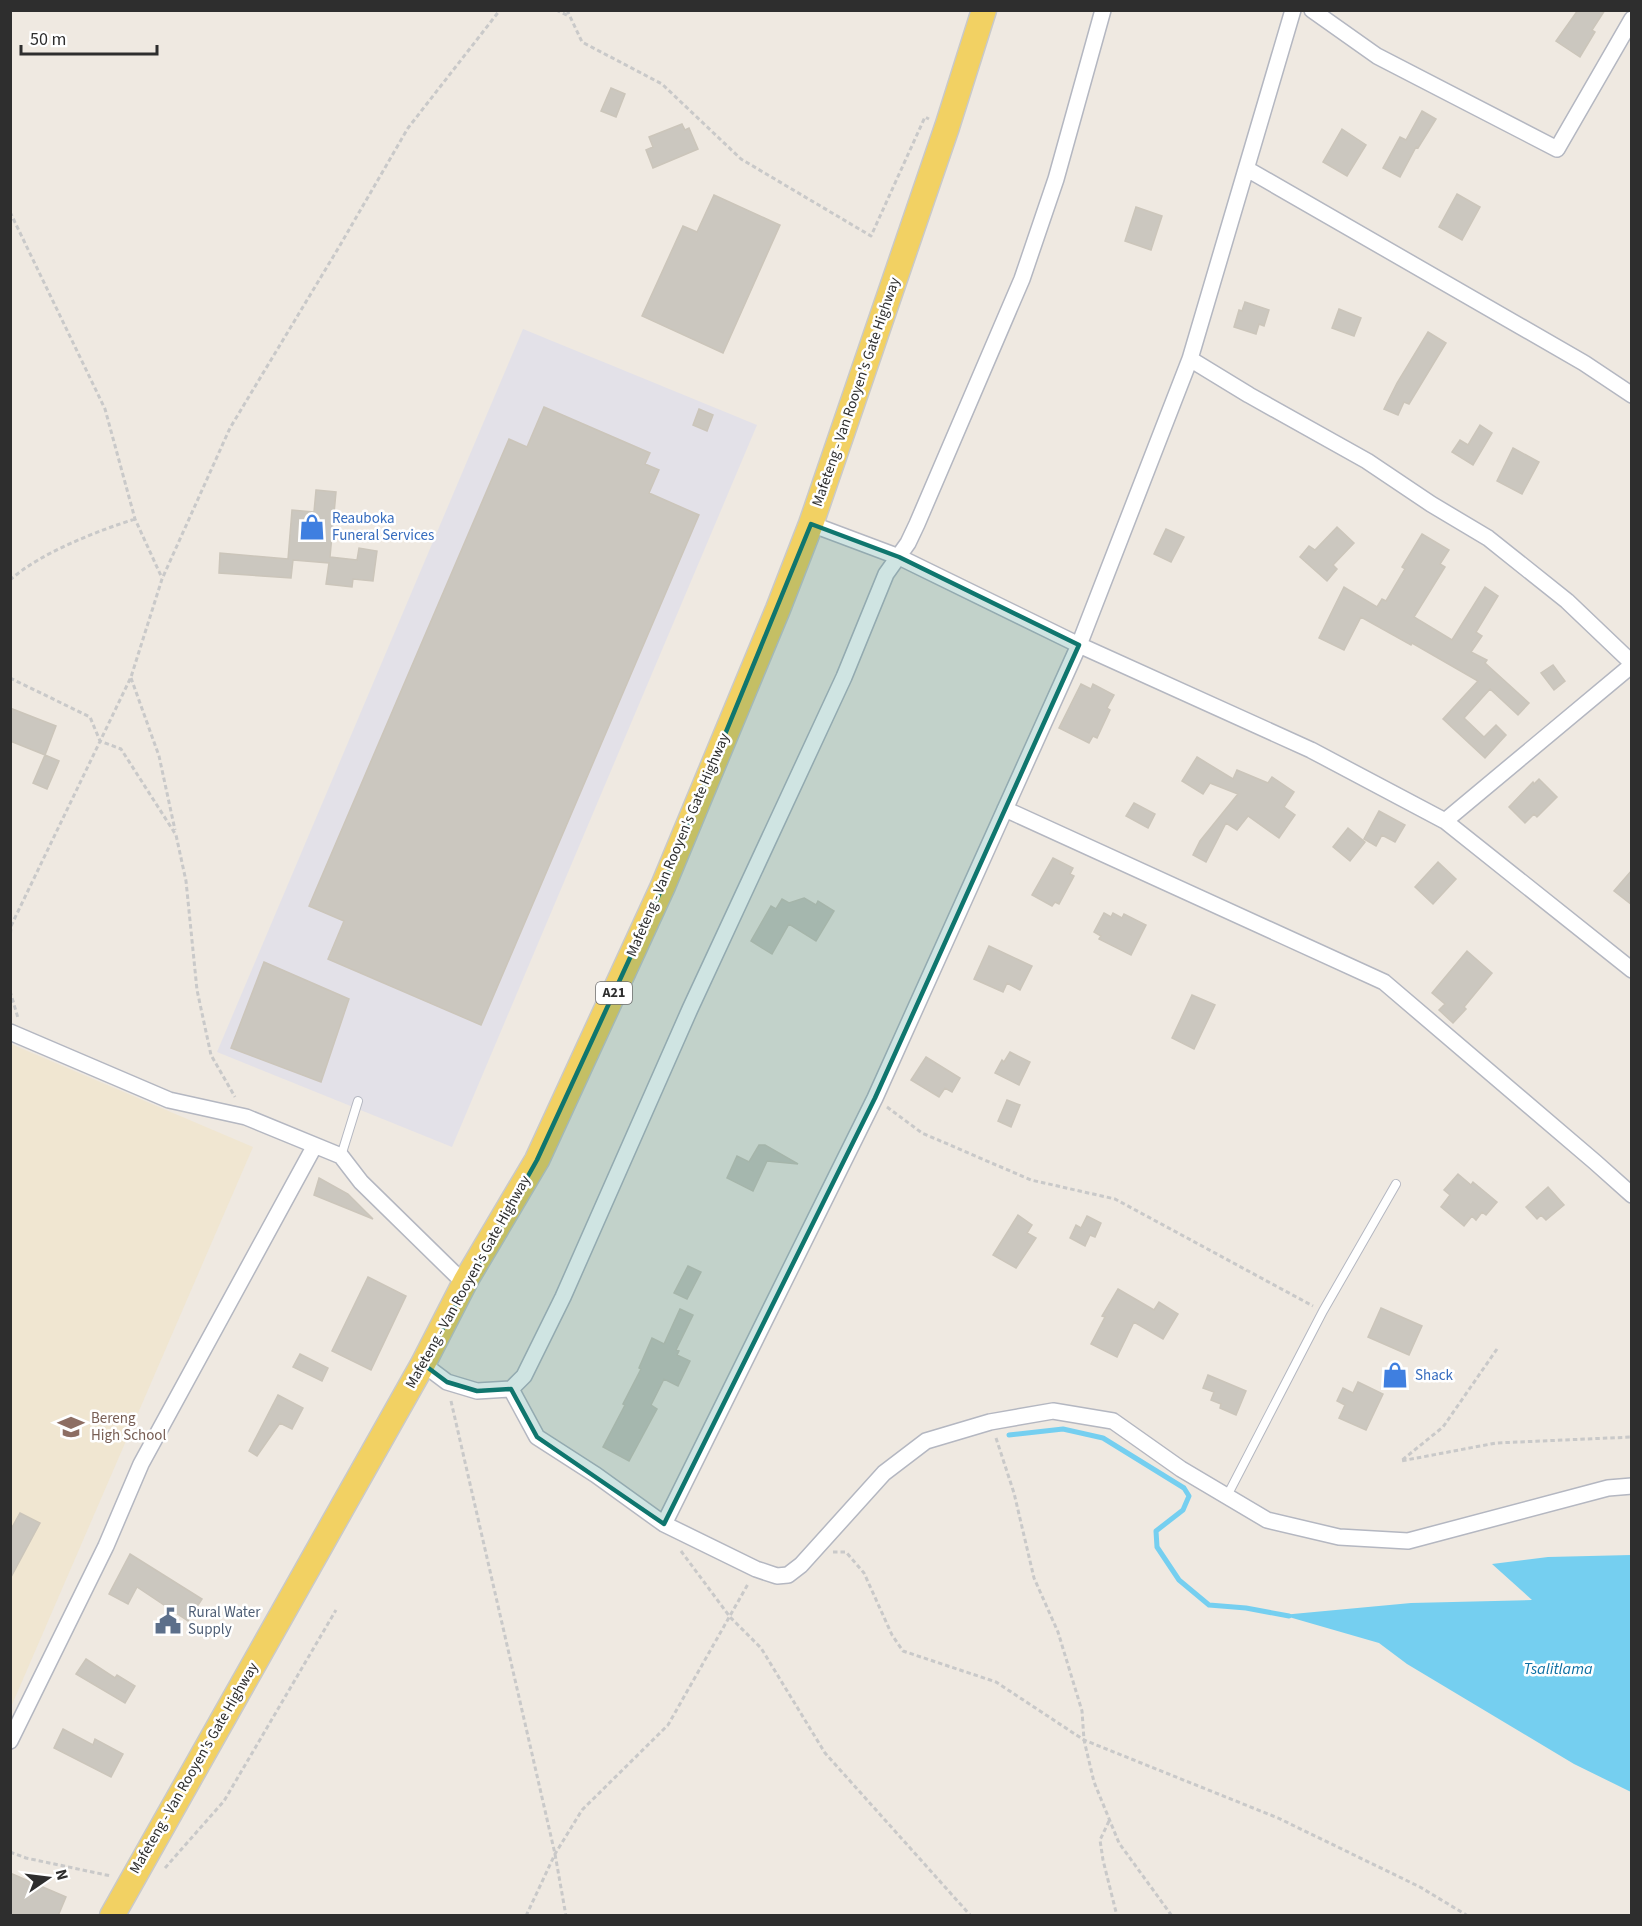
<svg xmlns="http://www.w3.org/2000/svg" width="1642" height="1926" font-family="'Source Sans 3',sans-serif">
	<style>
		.industrial { fill: #e3e1e8 }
		.education { fill: #f0e6d1 }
		.water { fill: #75cff0 }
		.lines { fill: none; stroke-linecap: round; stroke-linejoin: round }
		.stream { stroke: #75cff0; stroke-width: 5 }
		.building { fill: #cbc7bf; stroke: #cbc5ba; stroke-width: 1.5 }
		.service-casing { stroke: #b4b7c1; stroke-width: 10 }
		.minor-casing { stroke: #b4b7c1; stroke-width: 18 }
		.primary-casing { stroke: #c9c9c9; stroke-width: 27 }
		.path { stroke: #c9c9c9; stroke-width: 3; stroke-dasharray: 4.5 3; stroke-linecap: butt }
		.service { stroke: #fff; stroke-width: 8 }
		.minor { stroke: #fff; stroke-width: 15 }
		.primary { stroke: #f2d163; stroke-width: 24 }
		.marked { fill: #0f766e; fill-opacity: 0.2; stroke: #0f766e; stroke-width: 4.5; stroke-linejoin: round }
		.labels { text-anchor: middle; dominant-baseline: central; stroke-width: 5; stroke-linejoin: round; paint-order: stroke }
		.shield { fill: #fff; stroke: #6d6d6d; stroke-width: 1.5 }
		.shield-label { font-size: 14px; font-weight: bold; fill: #2e2e2e }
		.street-label { font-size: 15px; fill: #2e2e2e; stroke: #fff }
		.shop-label { font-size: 15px; fill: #366cbe; stroke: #fff; text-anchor: start }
		.education-label { font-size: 15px; fill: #785e54; stroke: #fff; text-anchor: start }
		.service-label { font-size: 15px; fill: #4e5e75; stroke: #fff; text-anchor: start }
		.water-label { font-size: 16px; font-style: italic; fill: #0d6fa3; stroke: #fff }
	</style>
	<rect width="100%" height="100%" fill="#efe9e1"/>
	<!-- industrial -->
	<path class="industrial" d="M523 329 757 425 452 1147 217 1052Z"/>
	<!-- education -->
	<path class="education" d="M11 1044 253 1147 11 1707Z"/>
	<!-- water -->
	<path class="water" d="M1631 1555V1792L1574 1764 1407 1664 1379 1643 1282 1615 1411 1603 1532 1600 1492 1564 1548 1557Z"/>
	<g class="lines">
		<!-- stream -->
		<path class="stream" d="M1009 1435 1063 1429 1103 1438 1184 1488 1189 1496 1183 1510 1156 1531 1157 1547 1179 1580 1209 1605 1246 1608 1289 1616"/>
	</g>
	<!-- building -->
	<path class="building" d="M1578 10H1605L1592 30 1595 32 1580 57 1556 41Z
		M611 88 625 94 616 117 601 111Z
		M1422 111 1436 119 1418 148 1416 147 1400 177 1383 168 1400 137 1406 140Z
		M682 124 685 130 689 128 698 149 653 168 646 150 653 147 649 137Z
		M1342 129 1366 145 1347 176 1323 162Z
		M1457 194 1480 207 1462 240 1439 227Z
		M714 195 780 225 723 353 642 316 683 226 697 232Z
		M1136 207 1162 216 1151 250 1125 241Z
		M1245 302 1269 310 1264 326 1259 324 1256 334 1234 327 1239 310 1242 311Z
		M1339 309 1361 318 1354 336 1332 328Z
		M1428 332 1446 343 1409 404 1404 402 1398 415 1384 409 1397 383Z
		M544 407 650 453 645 464 659 470 649 493 699 515 481 1025 328 959 344 921 309 906 509 439 527 447Z
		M699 409 713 415 707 431 693 425Z
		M1480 425 1492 433 1473 465 1452 452 1460 440 1468 445Z
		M1513 448 1539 462 1522 494 1497 481Z
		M316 490 336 492 330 557 357 560 359 548 377 551 373 581 353 579 352 587 326 584 329 563 293 560 291 578 219 573 220 553 288 559 292 510 314 512Z
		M1337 527 1354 543 1333 565 1337 569 1327 581 1300 557 1309 546 1315 550Z
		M1166 529 1184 537 1171 562 1154 554Z
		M1422 534 1449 550 1440 564 1445 567 1414 617 1452 640 1485 587 1498 596 1476 632 1482 636 1471 652 1487 660 1485 663 1529 703 1518 715 1490 689 1464 718 1484 737 1496 725 1506 735 1485 758 1443 719 1478 681 1412 643 1411 645 1361 617 1344 650 1319 638 1344 587 1377 607 1382 599 1386 601 1405 569 1402 567Z
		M1553 665 1565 681 1554 690 1541 673Z
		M1081 684 1091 689 1093 684 1114 695 1107 708 1110 710 1097 738 1093 736 1089 743 1059 728Z
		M10 708 56 726 45 755 10 741Z
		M45 755 59 761 47 789 33 783Z
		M1197 757 1233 779 1237 770 1268 783 1272 777 1294 792 1284 807 1295 815 1279 838 1248 816 1237 830 1226 823 1206 862 1193 855 1200 841 1238 794 1210 783 1203 794 1182 781Z
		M1539 779 1557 797 1537 817 1534 814 1525 823 1509 807 1533 782 1534 784Z
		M1134 803 1155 814 1148 828 1126 816Z
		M1379 811 1405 825 1395 842 1382 835 1376 846 1364 839Z
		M1348 828 1365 842 1350 861 1333 847Z
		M1053 858 1073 868 1070 874 1074 876 1059 904 1055 902 1052 906 1032 895Z
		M1438 862 1456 879 1433 904 1415 887Z
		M1632 870V905L1614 891Z
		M804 898 816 905 818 901 834 911 816 941 789 924 772 954 751 941 771 906 776 909 782 899 789 903Z
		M1104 913 1111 917 1113 913 1122 918 1124 914 1146 925 1131 955 1099 939 1101 936 1094 932Z
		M989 946 1032 966 1020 990 1007 983 1003 992 974 979Z
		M1467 951 1492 973 1464 1007 1466 1009 1453 1023 1439 1010 1445 1004 1432 993Z
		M264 962 349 999 321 1082 231 1048Z
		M1192 995 1215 1005 1194 1049 1172 1038Z
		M1010 1052 1030 1062 1019 1085 995 1073 1002 1060 1004 1062Z
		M926 1057 960 1078 952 1092 945 1088 939 1097 911 1080Z
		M1007 1100 1020 1105 1011 1127 998 1121Z
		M759 1145H765L798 1164 767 1161 753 1191 727 1178 737 1156 749 1162Z
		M1458 1174 1471 1185 1473 1182 1497 1202 1486 1215 1482 1212 1476 1220 1472 1216 1464 1226 1441 1207 1450 1195 1444 1190Z
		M319 1178 348 1194 373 1219 314 1195Z
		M1548 1187 1564 1205 1546 1220 1541 1215 1537 1219 1526 1207Z
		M1018 1215 1032 1225 1027 1233 1036 1238 1016 1268 993 1255Z
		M1087 1216 1101 1223 1095 1237 1090 1235 1085 1246 1070 1238 1076 1225 1081 1228Z
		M688 1266 701 1272 687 1299 674 1293Z
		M368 1277 406 1296 371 1370 332 1351Z
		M1118 1289 1154 1310 1159 1302 1178 1314 1163 1339 1134 1322 1117 1357 1091 1344 1105 1317 1102 1316Z
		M1381 1308 1422 1326 1409 1355 1368 1337Z
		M680 1309 693 1315 676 1350 679 1351 677 1355 690 1361 678 1386 664 1379 651 1405 657 1409 629 1461 603 1447 625 1405 623 1404 641 1369 639 1368 652 1338 664 1344Z
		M300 1354 328 1368 322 1381 293 1367Z
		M1208 1375 1246 1391 1236 1415 1220 1408 1221 1404 1211 1400 1214 1392 1203 1388Z
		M1358 1382 1383 1394 1366 1430 1339 1418 1345 1405 1337 1401 1343 1388 1353 1393Z
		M278 1395 303 1408 292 1429 280 1423 257 1456 249 1451Z
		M20 1513 40 1523 10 1579V1531Z
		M130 1554 202 1599 188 1621 137 1587 128 1604 109 1594Z
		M86 1659 115 1678 117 1675 135 1686 125 1703 76 1674Z
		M63 1729 93 1745 95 1739 123 1754 111 1777 54 1748Z
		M10 1873 66 1897 58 1916H10Z"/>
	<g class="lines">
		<!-- service casing -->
		<g class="service-casing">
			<path id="service" d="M341 1156 358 1101
				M1227 1496 1323 1311 1396 1184"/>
		</g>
		<!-- minor casing -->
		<g class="minor-casing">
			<path id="minor" d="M1312 10 1377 56 1557 149 1632 19
				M1247 169 1584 363 1632 395
				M1190 359 1249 395 1367 461 1431 504 1488 538 1567 601 1632 663
				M811 524 899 557 1079 645 1311 750 1445 821 1632 665
				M1005 809 1384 982 1595 1162 1632 1195
				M1445 821 1632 970
				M10 1032 169 1100 246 1117 341 1156 361 1182 456 1275 466 1280
				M423 1364 447 1382 477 1391 511 1389 524 1376 563 1297 690 1009 844 677 886 574 908 543 917 524 1022 279 1056 179 1103 10
				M511 1389 537 1437 596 1475 664 1524 756 1569 777 1576 788 1575 801 1565 884 1473 926 1441 990 1422 1053 1411 1113 1421 1181 1469 1267 1520 1339 1537 1408 1541 1608 1488 1632 1486
				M664 1524 875 1098 1079 645 1190 359 1293 10
				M10 1741 106 1546 141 1464 314 1147"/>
		</g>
		<!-- primary casing -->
		<g class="primary-casing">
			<path id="primary" d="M112 1916 423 1364 466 1280 537 1160 663 886 778 609 811 524 947 127 984 10"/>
		</g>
		<!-- path -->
		<path class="path" d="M556 10 569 16
			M567 10 582 42 662 84 741 159 871 236 925 117 929 119
			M10 212 105 409 135 519 162 578
			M10 580C40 553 97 531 135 519
			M10 678 90 717 100 741 121 749 176 835 186 881 197 990 211 1055 235 1097
			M131 678 159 756 175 830
			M10 941 11 926 131 677 162 579 230 428 339 247 408 128 500 10
			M10 991 18 1018
			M887 1107 922 1133 1031 1180 1115 1199 1313 1306
			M1497 1349 1443 1427 1401 1461 1496 1443 1632 1437
			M451 1401 555 1854 566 1916
			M996 1438 1014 1493 1034 1578 1058 1632 1082 1711 1084 1740 1094 1782 1119 1843 1172 1916
			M681 1551 730 1617 761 1648 825 1753 971 1916
			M833 1552H846L864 1573 892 1635 903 1651 996 1682 1084 1740 1278 1818 1420 1887 1468 1916
			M1109 1821 1100 1840 1103 1860 1117 1916
			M10 1852 26 1858 111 1876
			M165 1868 224 1801 336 1610
			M526 1916 555 1854 582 1810 668 1725 748 1584"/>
		<!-- service -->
		<use href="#service" class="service"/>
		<!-- minor -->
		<use href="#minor" class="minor"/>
		<!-- primary -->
		<use href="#primary" class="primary"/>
	</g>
	<!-- marked area -->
	<path class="marked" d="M811 524 899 557 1079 645 875 1098 664 1524 537 1437 511 1389 477 1391 447 1382 423 1364 537 1160 663 886Z"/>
	<!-- icons -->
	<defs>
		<g id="shop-bare" transform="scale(2.07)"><path d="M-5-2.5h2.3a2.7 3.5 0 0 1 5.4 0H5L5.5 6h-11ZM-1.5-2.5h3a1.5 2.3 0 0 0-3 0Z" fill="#3f7fe0" stroke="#fff" stroke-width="2.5" paint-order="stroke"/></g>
		<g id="school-bare" transform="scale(2.07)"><path d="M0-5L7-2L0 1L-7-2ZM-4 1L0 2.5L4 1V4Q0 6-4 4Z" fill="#8d6e63" stroke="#fff" stroke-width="2.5" paint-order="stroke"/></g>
		<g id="civic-bare" transform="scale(2.07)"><path d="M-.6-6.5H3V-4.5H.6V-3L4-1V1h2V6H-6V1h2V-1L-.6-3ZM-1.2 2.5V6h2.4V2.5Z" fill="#5c6f8a" stroke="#fff" stroke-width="2.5" paint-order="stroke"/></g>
	</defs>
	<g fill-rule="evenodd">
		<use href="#shop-bare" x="312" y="527"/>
		<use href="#shop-bare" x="1395" y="1375"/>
		<use href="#school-bare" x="71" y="1427"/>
		<use href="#civic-bare" x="168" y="1621"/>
	</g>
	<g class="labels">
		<!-- shield labels -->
		<rect class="shield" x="596" y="982" width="36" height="22" rx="4.5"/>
		<g class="shield-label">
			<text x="614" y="993">A21</text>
		</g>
		<!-- street labels -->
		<g class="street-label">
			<text transform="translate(856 392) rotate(-71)">Mafeteng - Van Rooyen's Gate Highway</text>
			<text transform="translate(678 845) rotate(-67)">Mafeteng - Van Rooyen's Gate Highway</text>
			<text transform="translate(468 1282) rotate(-61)">Mafeteng - Van Rooyen's Gate Highway</text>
			<text transform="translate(194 1768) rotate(-60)">Mafeteng - Van Rooyen's Gate Highway</text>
		</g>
		<!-- shop labels -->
		<g class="shop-label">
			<text x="332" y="518">Reauboka<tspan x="332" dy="17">Funeral Services</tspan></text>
			<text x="1415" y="1375">Shack</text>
		</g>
		<!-- education labels -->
		<g class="education-label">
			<text x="91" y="1418">Bereng<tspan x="91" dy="17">High School</tspan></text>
		</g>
		<!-- service labels -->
		<g class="service-label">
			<text x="188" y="1612">Rural Water<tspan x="188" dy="17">Supply</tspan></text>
		</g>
		<!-- water labels -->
		<g class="water-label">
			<text x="1558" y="1669">Tsalitlama</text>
		</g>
	</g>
	<!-- border -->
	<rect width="1642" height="1926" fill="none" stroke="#2e2e2e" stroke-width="24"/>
	<!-- north arrow -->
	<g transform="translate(48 1878) rotate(76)" stroke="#ffffff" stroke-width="4.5" paint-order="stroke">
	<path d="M0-4.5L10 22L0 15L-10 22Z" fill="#2e2e2e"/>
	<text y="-9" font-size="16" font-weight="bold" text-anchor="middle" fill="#2e2e2e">N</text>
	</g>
	<!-- scale -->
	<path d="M21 45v9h136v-9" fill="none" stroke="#2e2e2e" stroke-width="3"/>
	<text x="30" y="45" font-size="18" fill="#2e2e2e" stroke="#ffffff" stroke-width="4.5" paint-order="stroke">50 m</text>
</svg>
